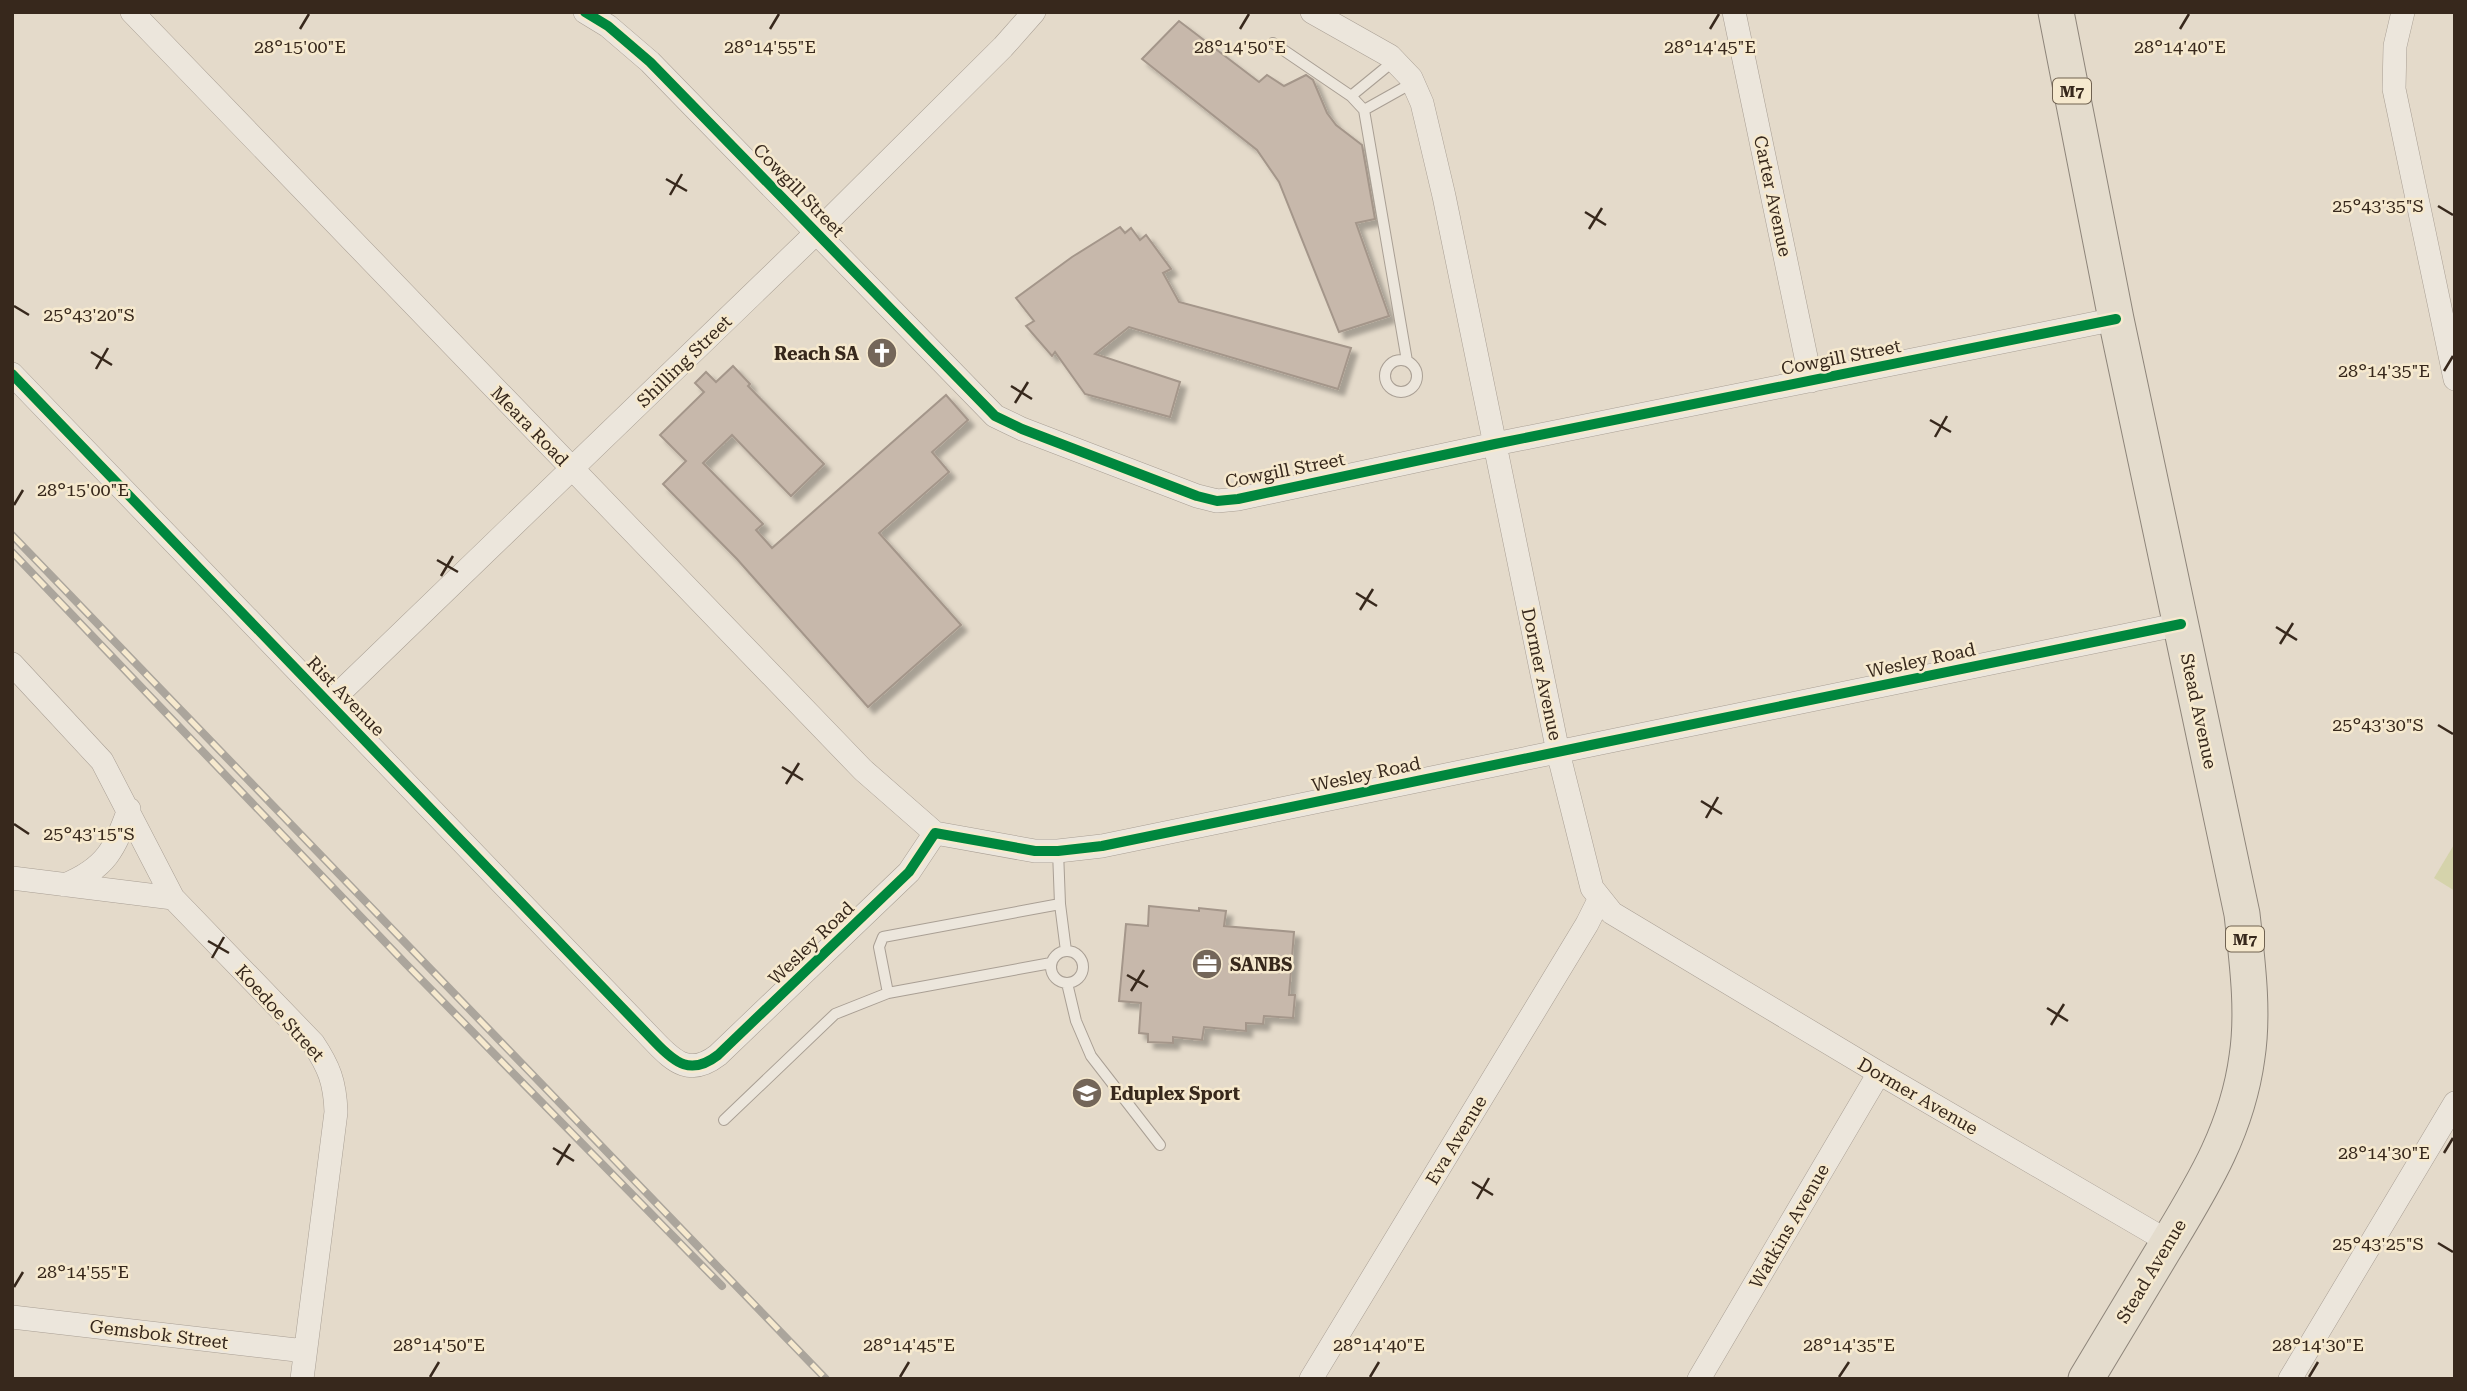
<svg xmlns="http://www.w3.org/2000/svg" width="2467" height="1391" font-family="'Roboto Serif',serif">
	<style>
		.green { fill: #d5d3ab }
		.building { fill: #c7b8ab; stroke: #a4968a; stroke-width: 2; filter: url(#shadow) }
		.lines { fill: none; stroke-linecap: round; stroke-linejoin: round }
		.lane-casing { stroke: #a99f94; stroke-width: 12 }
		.street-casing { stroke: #a99f94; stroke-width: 24 }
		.primary-casing { stroke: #8e857a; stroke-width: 37 }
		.lane { stroke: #ece6dc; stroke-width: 10 }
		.street { stroke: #ece6dc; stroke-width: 23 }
		.primary { stroke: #e4dccd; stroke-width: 35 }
		.rail-casing { stroke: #aba59c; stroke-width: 8 }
		.rail { stroke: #f6e9ce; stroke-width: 5; stroke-dasharray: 16; stroke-linecap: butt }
		.cycleway-casing { stroke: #f6e9ce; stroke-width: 15 }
		.cycleway { stroke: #00873e; stroke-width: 10 }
		.ticks { fill: none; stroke: #37281c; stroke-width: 2.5 }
		.labels { text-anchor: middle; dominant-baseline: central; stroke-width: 5; stroke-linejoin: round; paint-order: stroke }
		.shield { fill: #f6e9ce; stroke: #706251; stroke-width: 2 }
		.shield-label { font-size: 16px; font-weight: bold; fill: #37281c }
		.street-label { font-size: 18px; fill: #37281c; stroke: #f6e9ce }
		.poi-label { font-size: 18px; font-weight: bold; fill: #37281c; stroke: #f6e9ce; text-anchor: start }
		.ticks-label { font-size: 18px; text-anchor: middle; fill: #37281c; stroke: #f6e9ce; stroke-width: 5; stroke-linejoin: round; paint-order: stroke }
	</style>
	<defs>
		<filter id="shadow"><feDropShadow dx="6" dy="6" stdDeviation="2" flood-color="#0004"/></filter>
	</defs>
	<rect width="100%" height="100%" fill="#e4daca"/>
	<!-- green -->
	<path class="green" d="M2455 843V891L2434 878Z"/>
	<!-- building -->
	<path class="building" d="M1179 21 1259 82 1267 75 1284 86 1306 75 1313 80 1327 113 1336 125 1362 145 1375 219 1356 223 1389 316 1339 332 1279 182 1257 150 1142 59Z
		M1120 227 1125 233 1131 228 1140 240 1146 235 1171 269 1163 273 1179 302 1351 348 1338 389 1129 327 1095 354 1180 382 1170 417 1085 394 1055 352 1052 356 1026 326 1034 321 1016 298 1072 257Z
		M733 366 750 384 748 386 824 464 791 496 732 435 703 463 763 524 756 530 772 548 946 395 968 420 932 452 949 472 879 533 961 625 868 707 737 559 663 484 686 461 660 435 704 392 695 383 706 372 716 382Z
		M1149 906 1199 911V908L1226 911 1224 926 1294 932 1289 995H1295L1293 1018 1264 1016 1263 1024 1246 1023V1031L1204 1027 1202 1040 1173 1037V1043L1148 1042V1034L1139 1033 1141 1003 1119 1001 1126 924 1148 926Z"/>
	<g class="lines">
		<!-- lane casing -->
		<g class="lane-casing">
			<path id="lane" d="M1273 43 1351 96 1364 110 1407 361
				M1351 96 1395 60
				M1364 110 1414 82
				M1385 376a16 16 0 1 1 32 0a16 16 0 1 1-32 0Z
				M1058 851 1060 904 1066 951
				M1051 967a16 16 0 1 1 32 0a16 16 0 1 1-32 0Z
				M1051 963 888 993 879 947 883 937 1060 904
				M1067 983 1076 1021 1091 1056 1160 1145
				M724 1120 835 1014 888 993"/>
		</g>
		<!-- street casing -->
		<g class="street-casing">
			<path id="street" d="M132 12 863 770 935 833
				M585 12 608 26 650 62 995 416 1022 429 1197 496 1217 501 1238 499 1495 444 2116 319
				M1312 12 1390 56 1411 78 1422 103 1444 196 1558 752 1592 888 1612 913 1879 1073 2169 1242
				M1734 12 1811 381
				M2403 12 2395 46 2394 89 2455 379
				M12 374 655 1042C675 1063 691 1076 718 1055L909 872 935 833 1035 851H1058L1102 846C1265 813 1428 780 1591 745L2181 624
				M12 664 102 761 173 898 313 1043C329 1067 335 1082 336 1112L302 1379
				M329 703 816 233 1003 47 1034 12
				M12 878 173 898
				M65 885C106 868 115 849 129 809
				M12 1317 305 1351
				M1311 1379 1587 924 1599 900
				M1699 1379 1879 1073
				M2290 1379 2455 1103"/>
		</g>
		<!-- primary casing -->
		<g class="primary-casing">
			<path id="primary" d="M2056 12 2116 319 2242 914C2247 960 2254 1011 2247 1057 2237 1132 2201 1188 2163 1251 2137 1294 2112 1336 2086 1379"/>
		</g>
		<!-- lane -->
		<use href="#lane" class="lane"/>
		<!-- street -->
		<use href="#street" class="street"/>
		<!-- primary -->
		<use href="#primary" class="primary"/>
		<!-- rail casing -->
		<g class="rail-casing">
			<path id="rail" d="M12 535 826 1379
				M12 552 406 964 722 1286"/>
		</g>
		<!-- rail -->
		<use href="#rail" class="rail"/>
		<!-- cycleway casing -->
		<g class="cycleway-casing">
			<path id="cycleway" d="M585 12 608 26 650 62 995 416 1022 429 1197 496 1217 501 1238 499 1495 444 2116 319
				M12 374 655 1042C675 1063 691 1076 718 1055L909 872 935 833 1035 851H1058L1102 846C1265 813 1428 780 1591 745L2181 624"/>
		</g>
		<!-- cycleway -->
		<use href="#cycleway" class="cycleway"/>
	</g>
	<!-- ticks -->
	<path class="ticks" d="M300 29 309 14M770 29 779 14M1240 29 1249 14M1710 29 1719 14M2180 29 2189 14M666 179 687 191M670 195 682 174M2438 206 2453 215M1585 212 1606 225M1589 229 1602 208M14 306 29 315M91 352 112 365M96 369 108 348M2444 371 2453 356M1011 386 1032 399M1015 403 1028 382M1930 420 1951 432M1935 437 1947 416M14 505 23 490M437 560 458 572M441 576 453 556M1356 593 1377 606M1360 610 1373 589M2276 627 2297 640M2280 644 2293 623M2438 725 2453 734M782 767 803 780M786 784 799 763M1701 801 1722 814M1706 818 1718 797M14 824 29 834M208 941 229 953M212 958 224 937M1127 975 1148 987M1131 991 1144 970M2047 1008 2068 1021M2051 1025 2064 1004M553 1148 574 1161M2444 1153 2453 1138M557 1165 570 1144M1472 1182 1493 1195M1477 1199 1489 1178M2438 1243 2453 1252M14 1287 23 1272M430 1377 439 1362M900 1377 909 1362M1370 1377 1379 1362M1839 1377 1849 1362M2309 1377 2318 1362"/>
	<!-- icons -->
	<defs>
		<g id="church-disc" transform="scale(1.575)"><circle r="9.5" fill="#746659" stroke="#f6e9ce"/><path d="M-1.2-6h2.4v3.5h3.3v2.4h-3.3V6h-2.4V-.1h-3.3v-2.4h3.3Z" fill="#fff"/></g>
		<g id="office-disc" transform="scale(1.575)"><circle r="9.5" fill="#746659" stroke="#f6e9ce"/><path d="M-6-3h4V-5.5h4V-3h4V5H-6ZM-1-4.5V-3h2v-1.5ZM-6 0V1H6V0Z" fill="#fff"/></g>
		<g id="school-disc" transform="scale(1.575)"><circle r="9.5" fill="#746659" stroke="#f6e9ce"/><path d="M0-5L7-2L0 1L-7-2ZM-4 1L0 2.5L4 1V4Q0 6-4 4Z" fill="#fff"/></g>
	</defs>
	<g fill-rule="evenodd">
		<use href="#church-disc" x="882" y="353"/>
		<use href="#office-disc" x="1207" y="964"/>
		<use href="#school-disc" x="1087" y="1093"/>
	</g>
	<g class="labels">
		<!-- shield labels -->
		<g class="shield">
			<rect x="2053" y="78.5" width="38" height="25" rx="5"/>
			<rect x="2226" y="926.5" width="38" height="25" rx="5"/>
		</g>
		<g class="shield-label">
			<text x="2072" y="91">M7</text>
			<text x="2245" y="939">M7</text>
		</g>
		<!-- street labels -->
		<g class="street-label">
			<text transform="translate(799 190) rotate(46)">Cowgill Street</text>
			<text transform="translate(1773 196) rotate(78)">Carter Avenue</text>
			<text transform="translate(1841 357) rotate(-11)">Cowgill Street</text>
			<text transform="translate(684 361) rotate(-44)">Shilling Street</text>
			<text transform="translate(530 426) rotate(46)">Meara Road</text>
			<text transform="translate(1285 470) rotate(-11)">Cowgill Street</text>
			<text transform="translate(1921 660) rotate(-12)">Wesley Road</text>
			<text transform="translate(1542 674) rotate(78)">Dormer Avenue</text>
			<text transform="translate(346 696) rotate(46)">Rist Avenue</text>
			<text transform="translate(2199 711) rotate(78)">Stead Avenue</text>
			<text transform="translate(1366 774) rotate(-12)">Wesley Road</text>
			<text transform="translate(811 943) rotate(-44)">Wesley Road</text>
			<text transform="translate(280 1013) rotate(48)">Koedoe Street</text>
			<text transform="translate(1918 1096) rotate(30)">Dormer Avenue</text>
			<text transform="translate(1456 1140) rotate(-59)">Eva Avenue</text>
			<text transform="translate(1789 1226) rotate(-60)">Watkins Avenue</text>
			<text transform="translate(2151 1271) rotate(-59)">Stead Avenue</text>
			<text transform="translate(159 1334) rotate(7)">Gemsbok Street</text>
		</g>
		<!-- poi labels -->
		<g class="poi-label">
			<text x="859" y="353" text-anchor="end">Reach SA</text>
			<text x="1230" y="964">SANBS</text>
			<text x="1110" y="1093">Eduplex Sport</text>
		</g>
	</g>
	<g class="ticks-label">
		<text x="770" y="53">28°14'55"E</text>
		<text x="1240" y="53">28°14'50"E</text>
		<text x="1710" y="53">28°14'45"E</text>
		<text x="300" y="53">28°15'00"E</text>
		<text x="2180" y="53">28°14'40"E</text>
		<text x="2378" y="212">25°43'35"S</text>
		<text x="89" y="321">25°43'20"S</text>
		<text x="2384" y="377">28°14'35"E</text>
		<text x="83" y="496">28°15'00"E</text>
		<text x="2378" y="731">25°43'30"S</text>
		<text x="89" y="840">25°43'15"S</text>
		<text x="2384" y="1159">28°14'30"E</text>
		<text x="2378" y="1250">25°43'25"S</text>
		<text x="83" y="1278">28°14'55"E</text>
		<text x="439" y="1351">28°14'50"E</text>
		<text x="909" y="1351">28°14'45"E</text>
		<text x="1379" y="1351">28°14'40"E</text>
		<text x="1849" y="1351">28°14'35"E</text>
		<text x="2318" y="1351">28°14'30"E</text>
	</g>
	<!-- border -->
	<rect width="2467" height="1391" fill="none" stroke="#37281c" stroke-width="28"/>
</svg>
